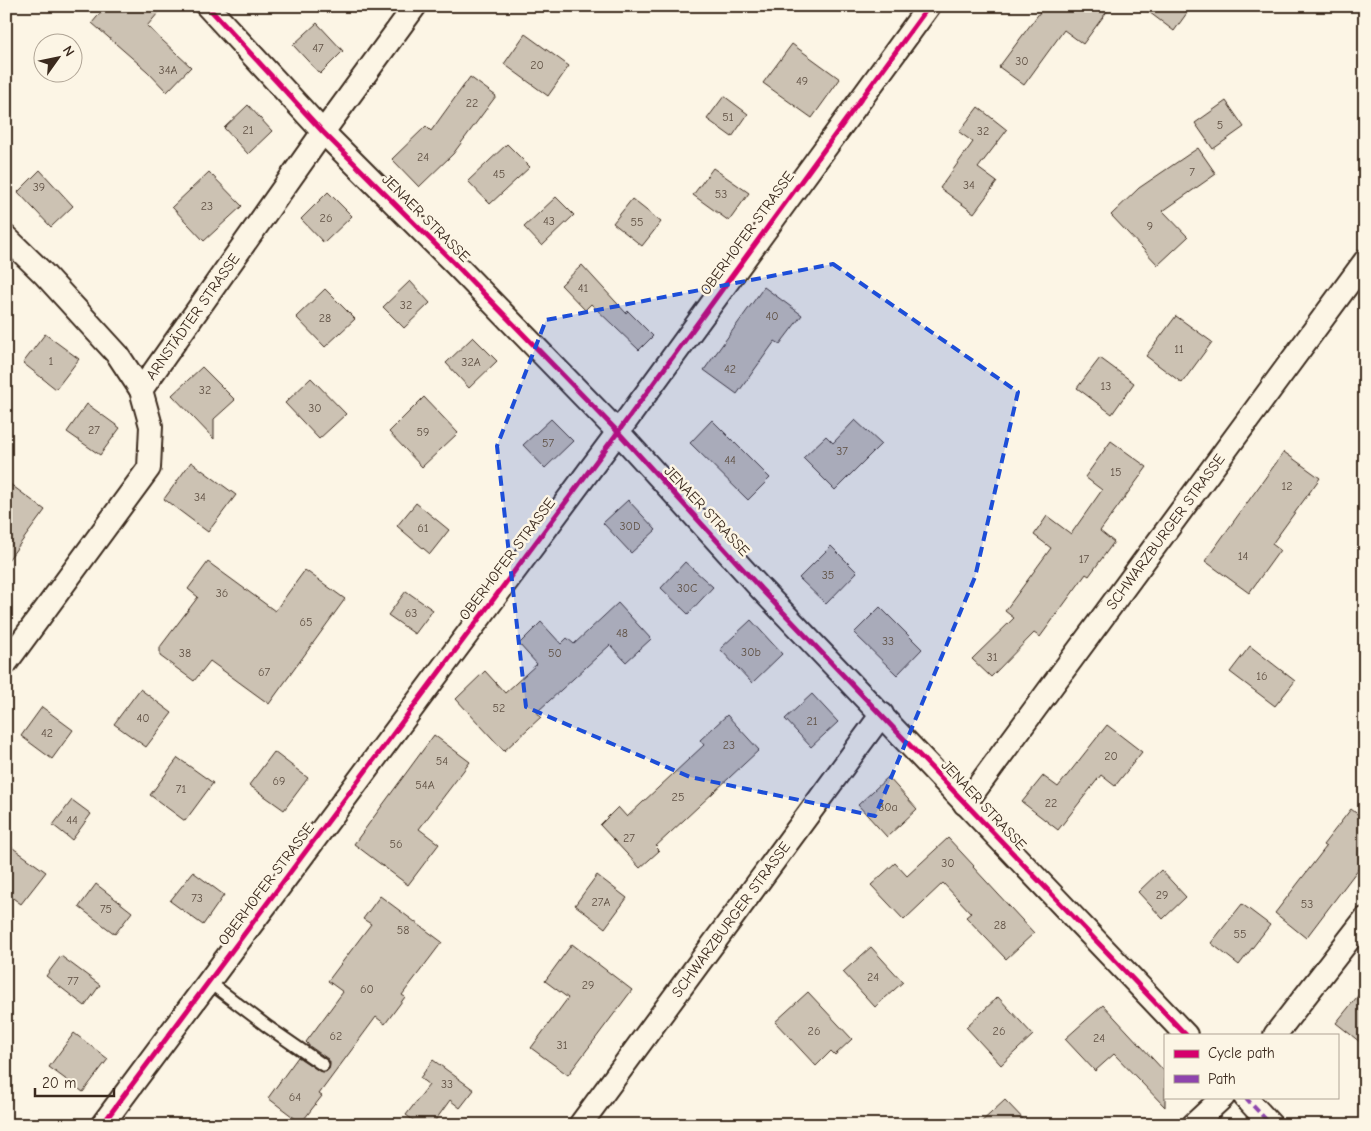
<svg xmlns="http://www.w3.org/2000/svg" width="1371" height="1131" font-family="'Comic Neue',sans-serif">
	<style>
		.building { fill: #ccc2b3; stroke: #3b2a1e }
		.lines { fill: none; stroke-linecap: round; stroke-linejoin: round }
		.service-casing { stroke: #3b2a1e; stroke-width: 15 }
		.minor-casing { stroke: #3b2a1e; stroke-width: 26 }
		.service { stroke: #fcf5e5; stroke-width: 11 }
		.minor { stroke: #fcf5e5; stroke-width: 22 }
		.quiet { stroke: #8e44ad; stroke-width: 4; stroke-dasharray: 8 4; stroke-linecap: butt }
		.cycleway-casing { stroke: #fcf5e5; stroke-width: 8 }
		.cycleway { stroke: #d6006c; stroke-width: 5 }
		.marked { fill: #1d4ed8; fill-opacity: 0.2; stroke: #1d4ed8; stroke-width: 4; stroke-dasharray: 10 6; stroke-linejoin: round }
		.labels { text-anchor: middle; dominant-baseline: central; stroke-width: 5; stroke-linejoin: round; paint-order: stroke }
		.number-label { font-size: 12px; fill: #5f5043 }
		.street-label { font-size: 15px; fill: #3b2a1e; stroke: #fcf5e5 }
	</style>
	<rect width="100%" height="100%" fill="#fcf5e5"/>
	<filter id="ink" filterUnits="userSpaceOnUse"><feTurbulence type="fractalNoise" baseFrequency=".02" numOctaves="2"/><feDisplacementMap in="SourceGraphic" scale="10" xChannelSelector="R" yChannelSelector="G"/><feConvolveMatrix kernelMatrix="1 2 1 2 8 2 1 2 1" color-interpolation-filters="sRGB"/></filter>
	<g filter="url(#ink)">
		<!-- building -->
		<path class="building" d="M106 6H164L147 26 191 67 167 92 147 71 92 23Z
			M1032 6H1111L1083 44 1064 30 1024 85 999 67 1040 12Z
			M1141 6H1192L1174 31Z
			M317 23 343 51 320 74 293 45Z
			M525 34 569 66 548 96 504 64Z
			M792 44 840 79 812 118 763 83Z
			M470 77 496 96 453 154 419 187 392 159 426 126 431 131Z
			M724 96 748 114 732 137 707 119Z
			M1226 101 1244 127 1213 149 1195 123Z
			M248 105 272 131 248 154 224 128Z
			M978 107 1007 130 978 168 997 182 974 213 940 188 973 142 959 132Z
			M507 144 530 167 490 204 468 181Z
			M1198 148 1216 174 1163 211 1188 237 1158 265 1111 215 1139 188Z
			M713 168 749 193 729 221 693 195Z
			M40 170 73 206 51 227 18 192Z
			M209 172 242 206 204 241 172 207Z
			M328 192 352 216 324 243 301 219Z
			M556 197 574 215 542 246 524 227Z
			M632 199 661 222 642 246 613 223Z
			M582 265 626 313 628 311 653 336 639 350 591 304 585 310 561 285Z
			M410 281 430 303 404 328 383 307Z
			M764 287 802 315 780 344 775 341 737 394 704 370Z
			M325 289 355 319 325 347 296 317Z
			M1176 316 1212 342 1182 383 1146 356Z
			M45 334 79 359 56 389 23 363Z
			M473 337 497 361 469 388 446 363Z
			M1100 358 1134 383 1112 414 1077 388Z
			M202 367 235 400 214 419V439L172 395Z
			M311 378 346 414 319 439 285 403Z
			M424 397 458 433 422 467 389 432Z
			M87 404 120 428 100 455 67 432Z
			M551 419 573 441 545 468 523 445Z
			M712 420 770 478 748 500 690 443Z
			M855 420 881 444 835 490 803 458 826 436 833 443Z
			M1111 441 1147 467 1100 531 1114 542 1089 576 1086 574 1040 637 1034 633 991 677 972 659 1014 618 1005 611 1051 548 1034 535 1047 516 1071 534 1102 490 1085 477Z
			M1284 452 1320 478 1272 544 1280 550 1249 593 1205 561Z
			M191 462 236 495 208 532 164 499Z
			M6 481 45 510 6 563Z
			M628 500 656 530 631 553 603 523Z
			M416 503 449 530 430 554 397 526Z
			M831 546 857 572 826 604 799 578Z
			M208 562 275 611 305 570 345 599 269 704 210 661 194 681 160 656V647L198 597 188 589Z
			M685 562 713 587 688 614 661 588Z
			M406 591 433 610 415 634 388 615Z
			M618 603 651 639 626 662 610 645 537 712 541 717 504 751 456 699 485 671 505 693 537 664 519 644 541 622 561 644 567 638 574 644Z
			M880 607 922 649 897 675 854 633Z
			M751 620 782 654 752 683 720 649Z
			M1250 646 1295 681 1275 706 1230 672Z
			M140 689 172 713 146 747 114 724Z
			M812 694 838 722 811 747 785 719Z
			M42 707 73 730 52 759 21 736Z
			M727 715 759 750 655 847 659 851 640 868 600 825 618 807 627 817 704 745 700 740Z
			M1107 725 1142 752 1115 786 1101 775 1058 830 1022 802 1043 776 1058 787Z
			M434 735 470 762 419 829 439 844 408 885 354 844Z
			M274 752 308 778 284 810 249 785Z
			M178 758 213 783 185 821 150 795Z
			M888 777 917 809 887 837 858 805Z
			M72 800 91 814 72 840 53 825Z
			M1351 809 1365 820V860L1306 938 1275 913 1326 847 1323 845Z
			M948 838 974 866 973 867 1034 933 1006 959 966 917 971 913 943 883 904 920 871 885 895 863 907 876Z
			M6 843 46 872 21 904 6 893Z
			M1161 870 1186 897 1163 919 1138 892Z
			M193 872 224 895 203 925 170 901Z
			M597 875 627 898 605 928 575 905Z
			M96 884 132 912 115 934 79 907Z
			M380 896 442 942 402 995 405 997 385 1024 376 1017 319 1094 322 1096 301 1123 268 1098 298 1057 319 1071 326 1072 329 1069 330 1062 328 1059 308 1045V1044L306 1042 343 992 328 981 371 924 363 919Z
			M1242 904 1270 925 1239 965 1211 943Z
			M572 944 632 990 568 1075 531 1048 568 998 545 981Z
			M871 947 903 982 875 1007 843 972Z
			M61 956 100 985 85 1006 46 976Z
			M1365 987V1046L1336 1023Z
			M808 992 852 1039 835 1055 831 1051 816 1066 775 1022Z
			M998 997 1033 1035 1001 1065 966 1027Z
			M1103 1005 1165 1072V1107L1114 1054 1095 1071 1065 1039Z
			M74 1033 108 1059 83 1092 49 1067Z
			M433 1060 474 1090 460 1108 450 1100 432 1125H420L406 1115 429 1085 420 1078Z
			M1005 1100 1029 1125H978Z"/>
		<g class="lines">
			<!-- service casing -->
			<g class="service-casing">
				<path id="service" d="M209 982 268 1027 323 1065"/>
			</g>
			<!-- minor casing -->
			<g class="minor-casing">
				<g id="minor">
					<path d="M207 6 323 132 455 264 618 432 761 589 1186 1035"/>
					<path d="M6 237 44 274 118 355 141 390"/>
					<path id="s1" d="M6 663 149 468 151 426 141 390 323 132 415 6"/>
					<path id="s2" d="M965 804 1365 261"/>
					<path d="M1275 1035 1365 919"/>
					<path d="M1245 1097 1271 1125"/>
					<path d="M102 1125 618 432 929 6"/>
					<path id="s3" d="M580 1125 882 714"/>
					<path d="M1193 1125 1223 1097"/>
				</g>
			</g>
			<!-- service -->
			<use href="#service" class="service"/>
			<!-- minor -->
			<use href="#minor" class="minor"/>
			<!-- quiet -->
			<path class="quiet" d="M1245 1097 1271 1125"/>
			<!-- cycleway casing -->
			<g class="cycleway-casing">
				<path id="cycleway" d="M207 6 323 132 455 264 618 432 761 589 1186 1035
					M102 1125 618 432 929 6"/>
			</g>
			<!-- cycleway -->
			<use href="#cycleway" class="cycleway"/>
		</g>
	</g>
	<!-- marked area -->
	<path class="marked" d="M833 264 1018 392 975 577 875 816 690 777 526 707 497 446 546 320Z"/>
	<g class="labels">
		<!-- number labels -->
		<g class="number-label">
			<text x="318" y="48">47</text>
			<text x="1022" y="61">30</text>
			<text x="537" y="65">20</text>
			<text x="168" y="70">34A</text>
			<text x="802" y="81">49</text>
			<text x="472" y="103">22</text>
			<text x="728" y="117">51</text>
			<text x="1220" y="125">5</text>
			<text x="248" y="130">21</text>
			<text x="983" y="131">32</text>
			<text x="423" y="157">24</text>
			<text x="1192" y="172">7</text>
			<text x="499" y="174">45</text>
			<text x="969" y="185">34</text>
			<text x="39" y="187">39</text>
			<text x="721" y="194">53</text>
			<text x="207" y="206">23</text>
			<text x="326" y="218">26</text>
			<text x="549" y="221">43</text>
			<text x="637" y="222">55</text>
			<text x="1150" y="226">9</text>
			<text x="583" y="288">41</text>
			<text x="406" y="305">32</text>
			<text x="772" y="316">40</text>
			<text x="325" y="318">28</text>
			<text x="1179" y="349">11</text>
			<text x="51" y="361">1</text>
			<text x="471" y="362">32A</text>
			<text x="730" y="369">42</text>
			<text x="1106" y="386">13</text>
			<text x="205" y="390">32</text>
			<text x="315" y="408">30</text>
			<text x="94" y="430">27</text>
			<text x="423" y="432">59</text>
			<text x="548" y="443">57</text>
			<text x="842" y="451">37</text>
			<text x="730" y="460">44</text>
			<text x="1116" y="472">15</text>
			<text x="1287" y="486">12</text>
			<text x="200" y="497">34</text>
			<text x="630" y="526">30D</text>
			<text x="423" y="528">61</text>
			<text x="1243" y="556">14</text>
			<text x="1084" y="559">17</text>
			<text x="828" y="575">35</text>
			<text x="687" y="588">30C</text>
			<text x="222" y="593">36</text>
			<text x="411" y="613">63</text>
			<text x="306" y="622">65</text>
			<text x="622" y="633">48</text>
			<text x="888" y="641">33</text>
			<text x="751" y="652">30b</text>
			<text x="185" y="653">38</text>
			<text x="555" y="653">50</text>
			<text x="992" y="657">31</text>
			<text x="264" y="672">67</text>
			<text x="1262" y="676">16</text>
			<text x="499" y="708">52</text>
			<text x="143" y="718">40</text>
			<text x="812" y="721">21</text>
			<text x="47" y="733">42</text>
			<text x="729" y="745">23</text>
			<text x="1111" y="756">20</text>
			<text x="442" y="761">54</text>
			<text x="279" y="781">69</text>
			<text x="425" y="785">54A</text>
			<text x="181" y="789">71</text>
			<text x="678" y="797">25</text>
			<text x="1051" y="803">22</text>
			<text x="888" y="807">30a</text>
			<text x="72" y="820">44</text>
			<text x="629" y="838">27</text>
			<text x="396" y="844">56</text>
			<text x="948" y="863">30</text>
			<text x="1162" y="895">29</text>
			<text x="197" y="898">73</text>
			<text x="601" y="902">27A</text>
			<text x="1307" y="904">53</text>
			<text x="106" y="909">75</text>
			<text x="1000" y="925">28</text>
			<text x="403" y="930">58</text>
			<text x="1240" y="934">55</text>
			<text x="873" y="977">24</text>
			<text x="73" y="981">77</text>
			<text x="588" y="985">29</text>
			<text x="367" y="989">60</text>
			<text x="814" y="1031">26</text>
			<text x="999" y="1031">26</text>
			<text x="336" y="1036">62</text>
			<text x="1099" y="1038">24</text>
			<text x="562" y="1045">31</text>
			<text x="447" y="1084">33</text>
			<text x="295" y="1097">64</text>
		</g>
		<!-- street labels -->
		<g class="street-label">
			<text transform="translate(426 218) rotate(45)">JENAER STRASSE</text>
			<text transform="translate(747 233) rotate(-54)">OBERHOFER STRASSE</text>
			<text stroke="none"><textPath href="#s1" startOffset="411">ARNSTÄDTER STRASSE</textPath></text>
			<text transform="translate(707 511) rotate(47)">JENAER STRASSE</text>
			<text stroke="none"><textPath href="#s2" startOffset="338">SCHWARZBURGER STRASSE</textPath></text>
			<text transform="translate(507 559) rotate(-53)">OBERHOFER STRASSE</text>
			<text transform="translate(984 805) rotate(47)">JENAER STRASSE</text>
			<text transform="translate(266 884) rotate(-53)">OBERHOFER STRASSE</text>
			<text stroke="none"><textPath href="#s3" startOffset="255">SCHWARZBURGER STRASSE</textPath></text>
		</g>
	</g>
	<!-- margin -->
	<rect width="1371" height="1131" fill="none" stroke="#fcf5e5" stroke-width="25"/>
	<rect x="12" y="12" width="1346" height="1106" fill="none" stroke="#3b2a1e" stroke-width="2" filter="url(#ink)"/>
	<!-- legend -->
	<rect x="1164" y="1034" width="175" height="65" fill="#fcf5e5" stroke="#afa495"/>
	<rect x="1174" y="1050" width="25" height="8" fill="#d6006c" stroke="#afa495"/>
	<text x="1208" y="1058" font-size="15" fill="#3b2a1e">Cycle path</text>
	<rect x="1174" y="1075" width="25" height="8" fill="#8e44ad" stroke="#afa495"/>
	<text x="1208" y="1084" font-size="15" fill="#3b2a1e">Path</text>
	<!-- north arrow -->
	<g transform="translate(58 58) rotate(57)"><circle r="24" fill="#fcf5e5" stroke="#afa495"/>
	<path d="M0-4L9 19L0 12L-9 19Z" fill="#3b2a1e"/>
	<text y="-8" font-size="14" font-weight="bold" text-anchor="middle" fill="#3b2a1e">N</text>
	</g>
	<!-- scale -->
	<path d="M35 1088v8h79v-8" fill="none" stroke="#3b2a1e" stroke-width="2.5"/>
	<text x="42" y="1088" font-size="15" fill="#3b2a1e" stroke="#fcf5e5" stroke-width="4" paint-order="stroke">20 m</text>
</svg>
